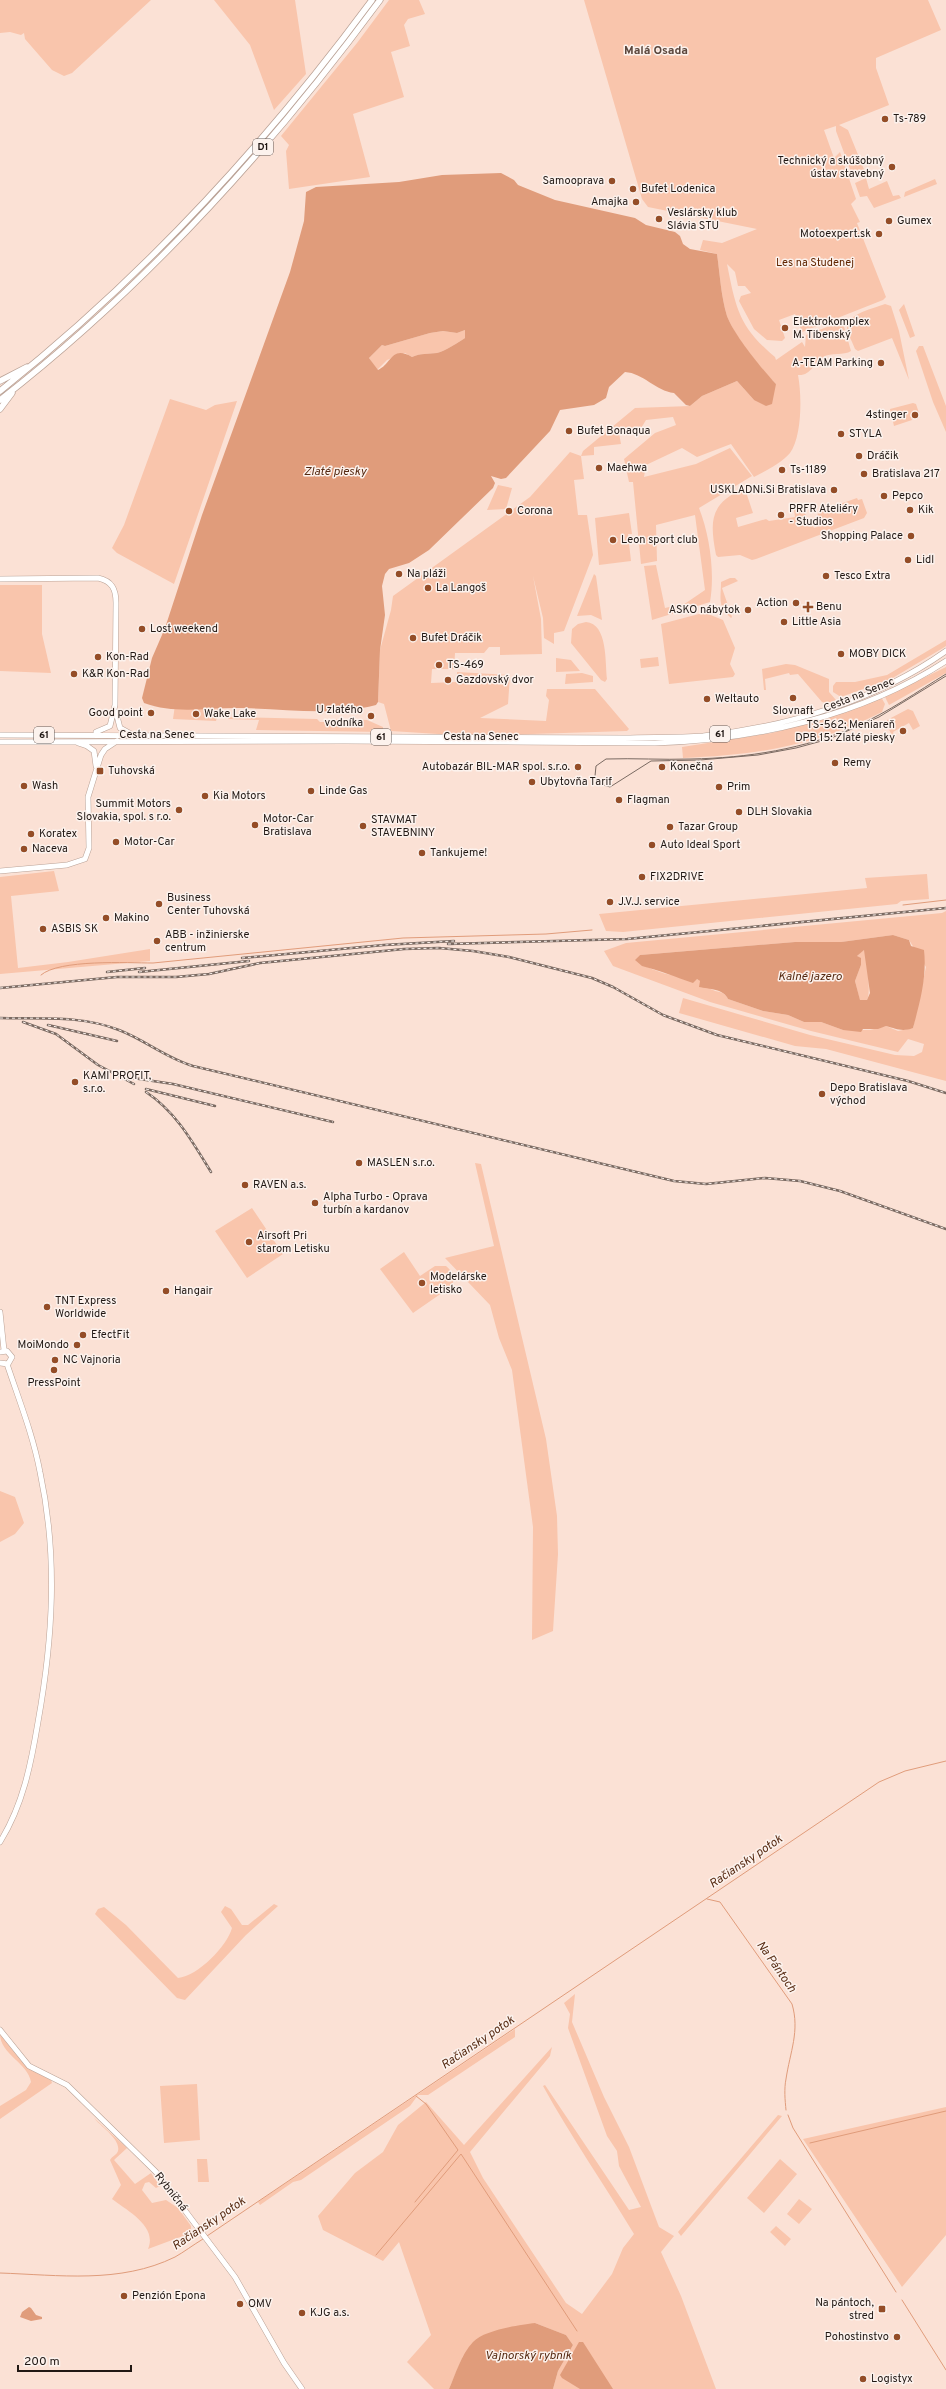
<svg xmlns="http://www.w3.org/2000/svg" width="946" height="2389" font-family="Overpass,sans-serif">
	<style>
		.green { fill: #f9c5ac; fill-rule: evenodd }
		.water { fill: #e09c7b; fill-rule: evenodd }
		.lines { fill: none; stroke-linecap: round; stroke-linejoin: round }
		.stream { stroke: #e09c7b; stroke-width: 1 }
		.major-casing { stroke: #baa296; stroke-width: 6 }
		.highway-casing { stroke: #baa296; stroke-width: 7 }
		.major { stroke: #fff; stroke-width: 5 }
		.highway { stroke: #fff; stroke-width: 5.5 }
		.tram { stroke: #7a6a62; stroke-width: 1 }
		.rail-casing { stroke: #7a6a62; stroke-width: 2.5 }
		.rail { stroke: #fcf2ed; stroke-width: 1; stroke-dasharray: 3; stroke-linecap: butt }
		.poi-dot { fill: #944d27; stroke: #fcf2ed; stroke-width: 1.5 }
		.labels { text-anchor: middle; dominant-baseline: central; stroke-width: 3; stroke-linejoin: round; paint-order: stroke }
		.shield { fill: #fcf2ed; stroke: #635955; stroke-width: 1 }
		.shield-label { font-size: 10px; font-weight: bold; fill: #211814 }
		.poi-label { font-size: 11px; fill: #211814; stroke: #fcf2ed; text-anchor: start }
		.park-label { font-size: 11px; fill: #612500; stroke: #fcf2ed }
		.street-label { font-size: 11px; fill: #211814; stroke: #fcf2ed }
		.neighbourhood-label { font-size: 12px; font-weight: bold; fill: #5b463c; stroke: #fcf2ed }
		.water-label { font-size: 12px; font-style: italic; fill: #562a12; stroke: #fcf2ed }
	</style>
	<rect width="100%" height="100%" fill="#fbe1d5"/>
	<!-- green -->
	<path class="green" d="M0 0H151L72 73 64 76 52 70 25 39 24 33 21 35 10 32 0 33Z
		M214 0H295L306 74 274 110 250 45Z
		M389 0H419L425 14 408 19 404 25 410 46 391 52 404 97 353 114 370 177 289 189 286 151 289 145 281 136 357 43Z
		M584 0H928L941 30 876 58V68L889 105 839 125 848 130 865 172 853 177 836 131V126L824 130 834 158 840 152 856 199 851 204 860 222 857 223 886 297 883 300 802 332 795 314 779 320 785 338 782 341 767 340 754 329 739 301 741 296 751 293 745 286H738L735 272 727 264C736 309 739 327 775 357L776 360 802 342 805 347 806 335 840 322 843 323 851 351C844 356 831 352 823 357 814 363 811 376 798 375 802 396 802 436 790 453 782 463 765 471 754 477L731 444 697 457 682 448 646 465 644 477 696 464 730 448 752 476 699 508C710 536 715 573 710 602L652 620 644 566 656 565 665 608 686 603 705 590 695 515 656 525 657 561 641 564 633 482H629L624 459 655 433 676 425 673 417 646 420 640 430 619 433 621 444 594 447V455L581 456 584 479 574 480 578 515H587L593 555 564 631 554 633V644L544 638 543 618 533 576 541 619 542 654 500 655V647H489L484 653H455L454 669H432L431 683 457 682V672L510 675 508 704 480 718 546 721 549 700 546 696 547 689H595L629 729 627 731 470 736 391 731 384 704 378 702 380 650 391 610 393 596 530 497 570 452 581 456 583 451 635 408 690 406 702 396 737 381 754 400 776 384C761 369 734 336 727 316 721 296 720 275 717 254L700 250 703 240 722 243 757 229 648 207 642 199Z
		M866 178 869 189 887 181 893 196 899 195 901 198 874 208 867 196 860 197 855 183Z
		M935 179 937 184 904 197 905 192Z
		M885 304 891 306 899 331 909 380 892 338 858 351 855 349C853 343 848 335 847 328 846 314 875 308 885 304Z
		M904 304 915 336 910 338 899 310Z
		M465 330V338C459 342 445 351 437 353 428 354 421 353 412 357L405 353 387 360 377 370 369 358 382 345 385 346 430 333 443 331 457 333Z
		M919 346H923L946 406V432L933 402 916 351Z
		M170 399 206 410 215 405 237 401 174 584 117 553 112 548 124 525Z
		M913 403 916 404 920 416 918 412 910 415 912 420 894 426 890 409Z
		M498 485 512 488 506 509 487 510Z
		M742 489 746 492 753 513 736 518 738 527 766 519 769 521 795 517 794 510H802L806 515 799 519 797 527 811 523 814 528 817 527 814 520 820 511 857 498 858 500 862 499 867 513 864 518 756 559 752 560 740 555 718 557 716 555C710 522 709 505 742 489Z
		M629 513 632 534H628L631 561 599 565 595 518Z
		M594 574 596 576 602 620 591 615 577 616Z
		M730 578H735L738 581 722 588 732 617 731 618C717 605 721 600 721 582Z
		M0 585H42V634L51 673 0 671Z
		M699 614H708L723 620 735 648 730 664 735 674 733 677 669 684 661 624Z
		M586 622C608 624 605 662 607 679L605 682 601 680 571 643 572 629 578 624Z
		M946 640V646L943 648 891 679 841 697 833 692V686L836 682H855L887 675Z
		M658 657 659 666 641 668 640 659Z
		M556 658 571 660 580 671 556 672Z
		M786 664 795 665 829 679V692L836 700 827 703 822 702 798 674 790 675 789 673 765 679 766 690H764L762 669Z
		M946 667V673L889 705 885 697Z
		M582 673 593 676V682L565 684 566 674Z
		M881 697 885 704 882 712C814 746 758 755 683 758L682 747 772 733 819 720Z
		M175 705 219 709 216 721 173 719Z
		M908 709 913 711 920 726 913 730 909 723 893 732 896 738 894 739 887 726V720Z
		M228 717 317 719 320 722H329V719L367 720 383 727V732L256 730 259 720 228 719Z
		M54 871 59 891 11 896 18 968 68 962 150 949V961L0 974V877Z
		M927 874 929 899 901 901 897 904 623 932 606 931 599 914 867 888 865 878Z
		M946 911V1081L826 1049 795 1046 679 1013 683 998 810 1035 895 1055 914 1056 922 1052 924 1044 908 1039 898 1052 811 1031 710 1002 613 966 604 951 626 943 942 913ZM893 935 909 940 926 967 913 1028 898 1031 886 1026 870 1030H843L821 1022H804L788 1015 763 1011 728 999C725 991 719 993 713 990 707 988 703 982 697 979 686 974 671 977 660 972 651 969 644 966 636 960L640 955 795 942H841Z
		M863 950 866 951C867 961 871 995 867 1000L860 1001 855 981 861 965 857 956Z
		M475 1163 481 1164 546 1439 557 1516 558 1554 553 1631 532 1640 533 1527 512 1370 499 1338 490 1305 445 1258 494 1246Z
		M252 1208 283 1254 247 1278 215 1231Z
		M404 1252 420 1276 435 1266H446C453 1272 455 1277 452 1286L413 1313 380 1269Z
		M0 1491 15 1497 24 1523 15 1534 0 1542Z
		M274 1904 278 1906 246 1935 185 2000 177 1998 95 1914 98 1909 104 1907 126 1925 178 1978C198 1976 227 1946 232 1928L221 1912 225 1906 231 1909 242 1925H248Z
		M575 1994 572 2022 604 2097 629 2147 659 2227 674 2236 661 2252 681 2296 716 2389H553L558 2371 573 2345 566 2335 535 2323 463 2356 449 2389H434L407 2362 431 2335 399 2242 383 2261 323 2230 318 2216 355 2173 383 2152 398 2125 426 2102 464 2145 552 2047 550 2056 470 2152 483 2178 566 2303 582 2314 612 2274 623 2248 634 2234C604 2184 571 2137 543 2086L545 2085 629 2210 641 2207 619 2166 617 2151 607 2136 568 2028 570 2014 564 2003Z
		M515 2029V2037L428 2095H418L410 2106 301 2180 293 2182 260 2205 258 2202Z
		M0 2034C18 2056 24 2068 51 2080L52 2083 0 2119V2106L26 2090 31 2082C28 2063 0 2054 0 2034Z
		M197 2084 200 2140 164 2143 160 2086Z
		M946 2107V2235L902 2287 803 2139Z
		M778 2115 782 2116 681 2236 678 2232Z
		M94 2118 127 2148 114 2160 135 2184 151 2173 160 2186 156 2188 149 2182 145 2183 142 2190 152 2203 166 2200 178 2208 191 2226V2233L148 2249C158 2226 126 2210 112 2199L121 2185 110 2160C112 2156 117 2155 118 2151 121 2139 100 2126 94 2118Z
		M207 2159 209 2182H198L197 2159Z
		M780 2159 797 2174 764 2213 747 2198Z
		M799 2199 812 2209 799 2224 787 2214Z
		M776 2226 791 2239 785 2246 770 2232Z"/>
	<!-- water -->
	<path class="water" d="M501 173 514 180 518 185 555 200 635 218 646 225 675 232 680 236 683 244 690 249 717 254C720 275 721 296 727 316 734 335 762 369 776 384L772 404 766 406 754 400 737 381 702 396 690 406 686 405 674 393C656 391 643 373 625 372L609 387 606 398 594 405 560 410 550 431 506 478 501 479 491 476 495 483 493 488 429 550 409 563 389 569 385 574 382 586 385 615 380 650 378 702 376 705C329 717 283 708 236 708 204 708 174 714 144 703L142 698 152 658 165 628 202 515 290 272 304 221 306 192 316 187 399 182 442 175ZM465 330V338C459 342 445 351 437 353 428 354 421 353 412 357 391 345 392 364 378 370L369 358 382 345 385 346 430 333 443 331 457 333Z
		M893 935 909 940 911 946 924 950C927 977 920 1002 913 1028 902 1032 897 1029 886 1026L878 1029H863L861 1032 843 1030 821 1022H804L788 1015 763 1011 728 999C724 989 709 989 699 987L700 981 697 979 693 983C676 977 658 970 642 966L635 960 640 955 795 942H841ZM864 950 870 993 867 1000H860L855 981 861 965V958L857 956Z
		M29 2307 31 2308 36 2315 42 2317V2319L31 2321 20 2317 22 2312Z
		M535 2323 566 2335 573 2345 558 2371 553 2389H449C456 2373 461 2355 473 2342 484 2330 519 2325 535 2323Z
		M579 2342H583L613 2389H580L562 2378 560 2375Z"/>
	<g class="lines">
		<!-- stream -->
		<path class="stream" d="M903 905 946 900
			M41 975C59 959 128 963 153 963L403 938 546 934 592 930
			M707 1899 720 1902 792 2004C800 2031 790 2052 786 2079 784 2089 785 2100 786 2110
			M788 2115 793 2128 896 2292
			M810 2143 946 2111
			M415 2202 458 2150 426 2104 416 2096
			M207 2236 879 1782 905 1771 946 1761
			M376 2255 461 2154 577 2331
			M0 2273C59 2275 120 2284 175 2257 184 2252 193 2245 203 2239
			M902 2300 946 2370"/>
		<!-- major casing -->
		<g class="major-casing">
			<path id="major" d="M0 579 98 578C112 581 116 589 116 603L115 705 110 726 96 732
				M116 712 120 728 131 734
				M0 735 624 738C650 737 676 738 703 736 787 727 877 700 946 651
				M0 742 345 741 655 743C755 740 862 716 946 661
				M78 743 87 746 94 751 96 766
				M0 871 67 865 85 859 89 848 88 797 101 755 105 749 117 741
				M0 1312 4 1350
				M0 1352 7 1351 12 1357 8 1364 0 1363
				M0 1842C23 1805 31 1764 38 1722 53 1638 58 1556 40 1472 33 1435 19 1400 7 1364
				M0 2030 29 2066 67 2085 156 2172 235 2277 284 2363 302 2389"/>
		</g>
		<!-- highway casing -->
		<g class="highway-casing">
			<path id="highway" d="M0 381 27 367
				M0 391C141 279 265 145 372 0
				M0 400C145 287 271 148 380 0
				M0 409 12 393"/>
		</g>
		<!-- major -->
		<use href="#major" class="major"/>
		<!-- highway -->
		<use href="#highway" class="highway"/>
		<!-- tram -->
		<path class="tram" d="M946 674C917 692 888 712 857 726 805 749 747 758 691 759 663 760 634 758 606 759L596 766 595 776 600 784 610 787 651 761 700 760 758 755 796 748 829 739 879 717 946 676"/>
		<!-- rail casing -->
		<g class="rail-casing">
			<path id="rail" d="M448 944 627 939 946 908
				M242 958 384 945 454 941
				M107 972 145 968
				M139 972 249 961
				M0 988 117 977H176L209 974 260 963 404 949 439 948 473 951 509 957 592 978 613 987 663 1015 717 1035 908 1081 946 1093
				M0 1018C40 1019 81 1015 119 1030 145 1040 166 1058 193 1066L674 1181 706 1184 765 1178 800 1181 840 1191 946 1229
				M23 1022 56 1034 98 1065 134 1084
				M48 1025 117 1041
				M133 1078 173 1084 333 1122
				M146 1089 215 1106
				M146 1092C176 1112 192 1141 211 1172"/>
		</g>
		<!-- rail -->
		<use href="#rail" class="rail"/>
	</g>
	<!-- markers -->
	<g class="poi-dot">
		<circle cx="885" cy="119" r="4"/>
		<circle cx="892" cy="167" r="4"/>
		<circle cx="612" cy="181" r="4"/>
		<circle cx="633" cy="189" r="4"/>
		<circle cx="636" cy="202" r="4"/>
		<circle cx="659" cy="219" r="4"/>
		<circle cx="889" cy="221" r="4"/>
		<circle cx="879" cy="234" r="4"/>
		<circle cx="785" cy="328" r="4"/>
		<circle cx="881" cy="363" r="4"/>
		<circle cx="915" cy="415" r="4"/>
		<circle cx="569" cy="431" r="4"/>
		<circle cx="841" cy="434" r="4"/>
		<circle cx="859" cy="456" r="4"/>
		<circle cx="599" cy="468" r="4"/>
		<circle cx="782" cy="470" r="4"/>
		<circle cx="864" cy="474" r="4"/>
		<circle cx="834" cy="490" r="4"/>
		<circle cx="884" cy="496" r="4"/>
		<circle cx="910" cy="510" r="4"/>
		<circle cx="509" cy="511" r="4"/>
		<circle cx="781" cy="515" r="4"/>
		<circle cx="911" cy="536" r="4"/>
		<circle cx="613" cy="540" r="4"/>
		<circle cx="908" cy="560" r="4"/>
		<circle cx="399" cy="574" r="4"/>
		<circle cx="826" cy="576" r="4"/>
		<circle cx="428" cy="588" r="4"/>
		<circle cx="796" cy="603" r="4"/>
		<path d="M806 601h4v4h4v4h-4v4h-4v-4h-4v-4h4z"/>
		<circle cx="748" cy="610" r="4"/>
		<circle cx="784" cy="622" r="4"/>
		<circle cx="142" cy="629" r="4"/>
		<circle cx="413" cy="638" r="4"/>
		<circle cx="841" cy="654" r="4"/>
		<circle cx="98" cy="657" r="4"/>
		<circle cx="439" cy="665" r="4"/>
		<circle cx="74" cy="674" r="4"/>
		<circle cx="448" cy="680" r="4"/>
		<circle cx="793" cy="698" r="4"/>
		<circle cx="707" cy="699" r="4"/>
		<circle cx="151" cy="713" r="4"/>
		<circle cx="196" cy="714" r="4"/>
		<circle cx="371" cy="716" r="4"/>
		<circle cx="903" cy="731" r="4"/>
		<circle cx="835" cy="763" r="4"/>
		<circle cx="578" cy="767" r="4"/>
		<circle cx="662" cy="767" r="4"/>
		<rect x="96" y="767" width="8" height="8" rx="2"/>
		<circle cx="532" cy="782" r="4"/>
		<circle cx="24" cy="786" r="4"/>
		<circle cx="719" cy="787" r="4"/>
		<circle cx="311" cy="791" r="4"/>
		<circle cx="205" cy="796" r="4"/>
		<circle cx="619" cy="800" r="4"/>
		<circle cx="179" cy="810" r="4"/>
		<circle cx="739" cy="812" r="4"/>
		<circle cx="255" cy="825" r="4"/>
		<circle cx="363" cy="826" r="4"/>
		<circle cx="670" cy="827" r="4"/>
		<circle cx="31" cy="834" r="4"/>
		<circle cx="116" cy="842" r="4"/>
		<circle cx="652" cy="845" r="4"/>
		<circle cx="24" cy="849" r="4"/>
		<circle cx="422" cy="853" r="4"/>
		<circle cx="642" cy="877" r="4"/>
		<circle cx="610" cy="902" r="4"/>
		<circle cx="159" cy="904" r="4"/>
		<circle cx="106" cy="918" r="4"/>
		<circle cx="43" cy="929" r="4"/>
		<circle cx="157" cy="941" r="4"/>
		<circle cx="75" cy="1082" r="4"/>
		<circle cx="822" cy="1094" r="4"/>
		<circle cx="359" cy="1163" r="4"/>
		<circle cx="245" cy="1185" r="4"/>
		<circle cx="315" cy="1203" r="4"/>
		<circle cx="249" cy="1242" r="4"/>
		<circle cx="422" cy="1283" r="4"/>
		<circle cx="166" cy="1291" r="4"/>
		<circle cx="47" cy="1307" r="4"/>
		<circle cx="83" cy="1335" r="4"/>
		<circle cx="77" cy="1345" r="4"/>
		<circle cx="55" cy="1360" r="4"/>
		<circle cx="54" cy="1370" r="4"/>
		<circle cx="124" cy="2296" r="4"/>
		<circle cx="240" cy="2304" r="4"/>
		<rect x="878" y="2305" width="8" height="8" rx="2"/>
		<circle cx="302" cy="2313" r="4"/>
		<circle cx="897" cy="2337" r="4"/>
		<circle cx="863" cy="2379" r="4"/>
	</g>
	<g class="labels">
		<!-- shield labels -->
		<g class="shield">
			<rect x="253" y="139" width="20" height="16" rx="3"/>
			<rect x="710" y="726" width="20" height="16" rx="3"/>
			<rect x="34" y="727" width="20" height="16" rx="3"/>
			<rect x="371" y="729" width="20" height="16" rx="3"/>
		</g>
		<g class="shield-label">
			<text x="263" y="147">D1</text>
			<text x="720" y="734">61</text>
			<text x="44" y="735">61</text>
			<text x="381" y="737">61</text>
		</g>
		<!-- poi labels -->
		<g class="poi-label">
			<text x="893" y="119">Ts-789</text>
			<text x="884" y="161" text-anchor="end">Technický a skúšobný<tspan x="884" dy="13">ústav stavebný</tspan></text>
			<text x="604" y="181" text-anchor="end">Samooprava</text>
			<text x="641" y="189">Bufet Lodenica</text>
			<text x="628" y="202" text-anchor="end">Amajka</text>
			<text x="667" y="213">Veslársky klub<tspan x="667" dy="13">Slávia STU</tspan></text>
			<text x="897" y="221">Gumex</text>
			<text x="871" y="234" text-anchor="end">Motoexpert.sk</text>
			<text x="793" y="322">Elektrokomplex<tspan x="793" dy="13">M. Tibenský</tspan></text>
			<text x="873" y="363" text-anchor="end">A-TEAM Parking</text>
			<text x="907" y="415" text-anchor="end">4stinger</text>
			<text x="577" y="431">Bufet Bonaqua</text>
			<text x="849" y="434">STYLA</text>
			<text x="867" y="456">Dráčik</text>
			<text x="607" y="468">Maehwa</text>
			<text x="790" y="470">Ts-1189</text>
			<text x="872" y="474">Bratislava 217</text>
			<text x="826" y="490" text-anchor="end">USKLADNi.Si Bratislava</text>
			<text x="892" y="496">Pepco</text>
			<text x="789" y="509">PRFR Ateliéry<tspan x="789" dy="13">- Studios</tspan></text>
			<text x="918" y="510">Kik</text>
			<text x="517" y="511">Corona</text>
			<text x="903" y="536" text-anchor="end">Shopping Palace</text>
			<text x="621" y="540">Leon sport club</text>
			<text x="916" y="560">Lidl</text>
			<text x="407" y="574">Na pláži</text>
			<text x="834" y="576">Tesco Extra</text>
			<text x="436" y="588">La Langoš</text>
			<text x="788" y="603" text-anchor="end">Action</text>
			<text x="816" y="607">Benu</text>
			<text x="740" y="610" text-anchor="end">ASKO nábytok</text>
			<text x="792" y="622">Little Asia</text>
			<text x="150" y="629">Lost weekend</text>
			<text x="421" y="638">Bufet Dráčik</text>
			<text x="849" y="654">MOBY DICK</text>
			<text x="106" y="657">Kon-Rad</text>
			<text x="447" y="665">TS-469</text>
			<text x="82" y="674">K&amp;R Kon-Rad</text>
			<text x="456" y="680">Gazdovský dvor</text>
			<text x="715" y="699">Weltauto</text>
			<text x="363" y="710" text-anchor="end">U zlatého<tspan x="363" dy="13">vodníka</tspan></text>
			<text x="793" y="711" text-anchor="middle">Slovnaft</text>
			<text x="143" y="713" text-anchor="end">Good point</text>
			<text x="204" y="714">Wake Lake</text>
			<text x="895" y="725" text-anchor="end">TS-562; Meniareň<tspan x="895" dy="13">DPB 15: Zlaté piesky</tspan></text>
			<text x="843" y="763">Remy</text>
			<text x="570" y="767" text-anchor="end">Autobazár BIL-MAR spol. s.r.o.</text>
			<text x="670" y="767">Konečná</text>
			<text x="108" y="771">Tuhovská</text>
			<text x="540" y="782">Ubytovňa Tarif</text>
			<text x="32" y="786">Wash</text>
			<text x="727" y="787">Prim</text>
			<text x="319" y="791">Linde Gas</text>
			<text x="213" y="796">Kia Motors</text>
			<text x="627" y="800">Flagman</text>
			<text x="171" y="804" text-anchor="end">Summit Motors<tspan x="171" dy="13">Slovakia, spol. s r.o.</tspan></text>
			<text x="747" y="812">DLH Slovakia</text>
			<text x="263" y="819">Motor-Car<tspan x="263" dy="13">Bratislava</tspan></text>
			<text x="371" y="820">STAVMAT<tspan x="371" dy="13">STAVEBNINY</tspan></text>
			<text x="678" y="827">Tazar Group</text>
			<text x="39" y="834">Koratex</text>
			<text x="124" y="842">Motor-Car</text>
			<text x="660" y="845">Auto Ideal Sport</text>
			<text x="32" y="849">Naceva</text>
			<text x="430" y="853">Tankujeme!</text>
			<text x="650" y="877">FIX2DRIVE</text>
			<text x="167" y="898">Business<tspan x="167" dy="13">Center Tuhovská</tspan></text>
			<text x="618" y="902">J.V.J. service</text>
			<text x="114" y="918">Makino</text>
			<text x="51" y="929">ASBIS SK</text>
			<text x="165" y="935">ABB - inžinierske<tspan x="165" dy="13">centrum</tspan></text>
			<text x="83" y="1076">KAMI PROFIT,<tspan x="83" dy="13">s.r.o.</tspan></text>
			<text x="830" y="1088">Depo Bratislava<tspan x="830" dy="13">východ</tspan></text>
			<text x="367" y="1163">MASLEN s.r.o.</text>
			<text x="253" y="1185">RAVEN a.s.</text>
			<text x="323" y="1197">Alpha Turbo - Oprava<tspan x="323" dy="13">turbín a kardanov</tspan></text>
			<text x="257" y="1236">Airsoft Pri<tspan x="257" dy="13">starom Letisku</tspan></text>
			<text x="430" y="1277">Modelárske<tspan x="430" dy="13">letisko</tspan></text>
			<text x="174" y="1291">Hangair</text>
			<text x="55" y="1301">TNT Express<tspan x="55" dy="13">Worldwide</tspan></text>
			<text x="91" y="1335">EfectFit</text>
			<text x="69" y="1345" text-anchor="end">MoiMondo</text>
			<text x="63" y="1360">NC Vajnoria</text>
			<text x="54" y="1383" text-anchor="middle">PressPoint</text>
			<text x="132" y="2296">Penzión Epona</text>
			<text x="874" y="2303" text-anchor="end">Na pántoch,<tspan x="874" dy="13">stred</tspan></text>
			<text x="248" y="2304">OMV</text>
			<text x="310" y="2313">KJG a.s.</text>
			<text x="889" y="2337" text-anchor="end">Pohostinstvo</text>
			<text x="871" y="2379">Logistyx</text>
		</g>
		<!-- park labels -->
		<g class="park-label">
			<text x="815" y="263">Les na Studenej</text>
		</g>
		<!-- street labels -->
		<g class="street-label">
			<text transform="translate(859 695) rotate(-22)">Cesta na Senec</text>
			<text x="157" y="735">Cesta na Senec</text>
			<text x="481" y="737">Cesta na Senec</text>
			<text transform="translate(171 2192) rotate(52)">Rybničná</text>
		</g>
		<!-- neighbourhood labels -->
		<g class="neighbourhood-label">
			<text x="656" y="51">Malá Osada</text>
		</g>
		<!-- water labels -->
		<g class="water-label">
			<text x="335" y="472">Zlaté piesky</text>
			<text x="810" y="977">Kalné jazero</text>
			<text transform="translate(746 1862) rotate(-34)">Račiansky potok</text>
			<text transform="translate(776 1967) rotate(55)">Na Pántoch</text>
			<text transform="translate(478 2043) rotate(-34)">Račiansky potok</text>
			<text transform="translate(209 2224) rotate(-34)">Račiansky potok</text>
			<text x="528" y="2356">Vajnorský rybník</text>
		</g>
	</g>
	<!-- scale -->
	<path d="M18 2365v6h113v-6" fill="none" stroke="#211814" stroke-width="2"/>
	<text x="24" y="2365" font-size="12" fill="#211814" stroke="#fcf2ed" stroke-width="3" paint-order="stroke">200 m</text>
</svg>
